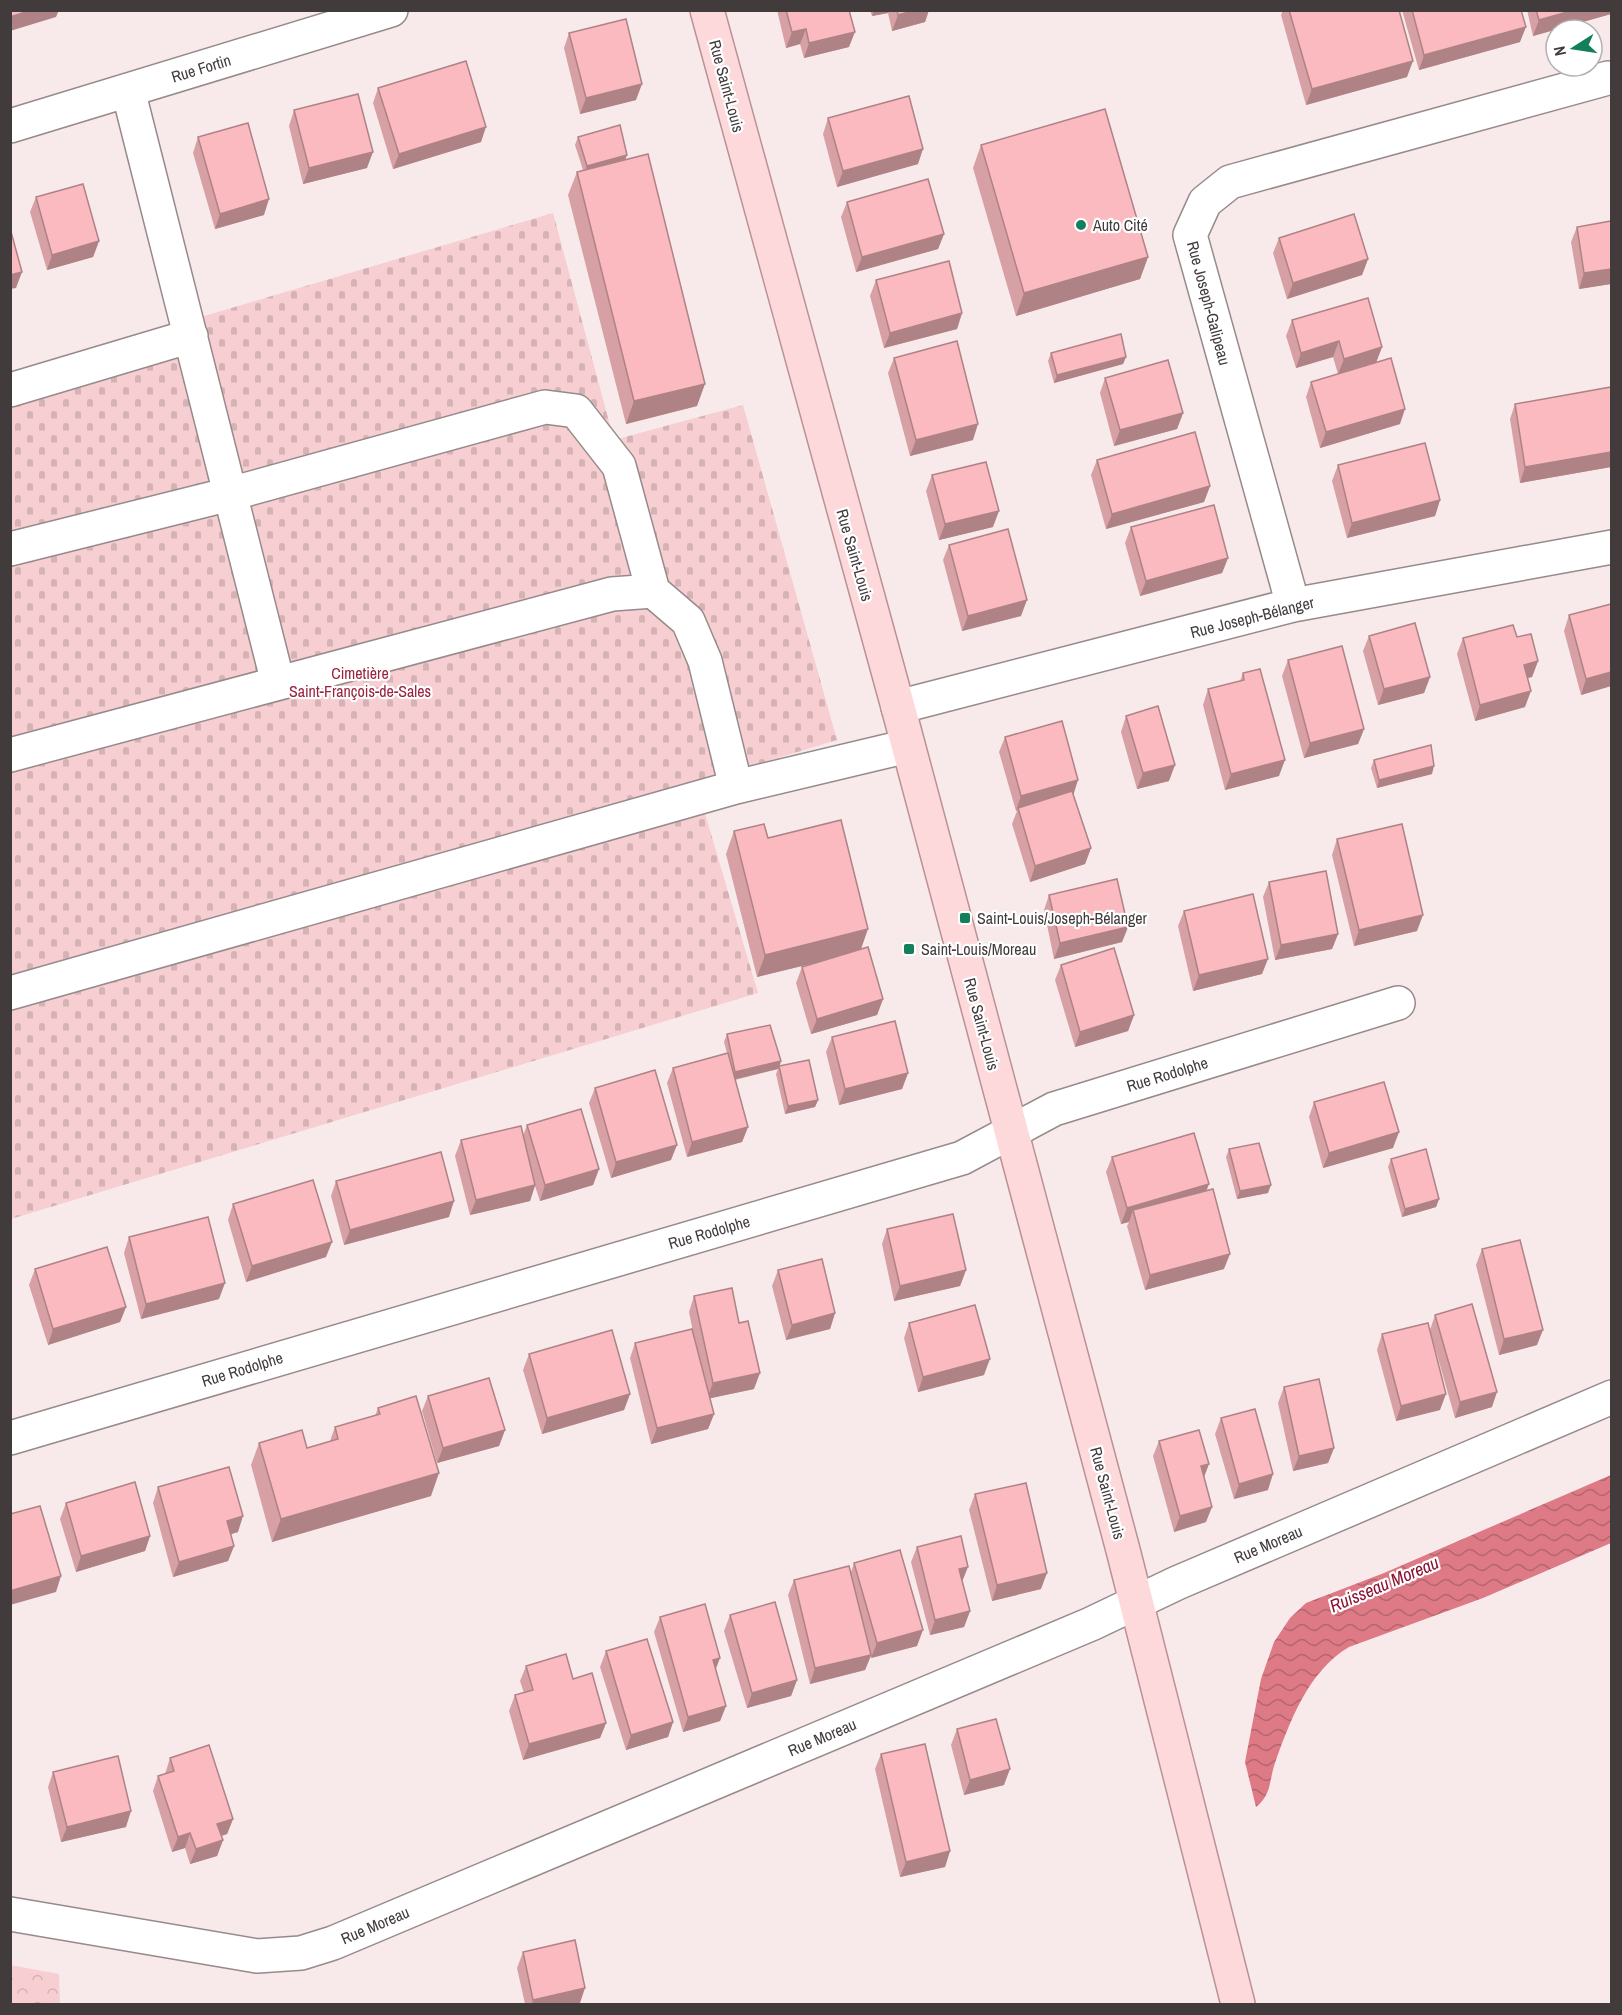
<svg xmlns="http://www.w3.org/2000/svg" width="1622" height="2015" font-family="'Archivo Narrow',sans-serif">
	<style>
		.forest { fill: url(#forest-crowns) }
		.cemetery { fill: url(#cemetery-stones) }
		.water { fill: url(#water-waves) }
		.lines { fill: none; stroke-linecap: round; stroke-linejoin: round }
		.minor-casing { stroke: #978a8b; stroke-width: 36 }
		.major-casing { stroke: #bb9194; stroke-width: 36 }
		.minor { stroke: #fff; stroke-width: 33 }
		.major { stroke: #fed9dc; stroke-width: 33 }
		.wall { fill: #d7a0a4 }
		.shaded-wall { fill: #af8286 }
		.building { fill: #fababf; stroke: #af8286; stroke-width: 1.5 }
		.poi-dot { fill: #137f5b; stroke: #fff; stroke-width: 2 }
		.labels { text-anchor: middle; dominant-baseline: central; stroke-width: 4.5; stroke-linejoin: round; paint-order: stroke }
		.street-label { font-size: 16px; fill: #413b3c; stroke: #fff }
		.poi-label { font-size: 16px; fill: #413b3c; stroke: #fff; text-anchor: start }
		.park-label { font-size: 16px; fill: #99233d; stroke: #fff }
		.water-label { font-size: 18px; font-style: italic; fill: #8a1131; stroke: #fff }
	</style>
	<defs>
		<pattern id="forest-crowns" width="20" height="18" patternUnits="userSpaceOnUse" patternTransform="scale(1.5)"><rect width="20" height="18" fill="#f7ced1"/><path d="M2 6a3 3 0 1 1 6 0M12 15a3 3 0 1 1 6 0" fill="none" stroke="#d5b2b4"/></pattern>
		<pattern id="cemetery-stones" width="16" height="16" patternUnits="userSpaceOnUse" patternTransform="scale(1.5)"><rect width="16" height="16" fill="#f7ced1"/><path d="M2 7V4a2 2 0 0 1 4 0v3zM10 15v-3a2 2 0 0 1 4 0v3z" fill="#d5b2b4"/></pattern>
		<pattern id="water-waves" width="16" height="10" patternUnits="userSpaceOnUse" patternTransform="scale(1.5)"><rect width="16" height="10" fill="#dd7a85"/><path d="M0 5q4-4 8 0t8 0" fill="none" stroke="#b5656e"/></pattern>
	</defs>
	<rect width="100%" height="100%" fill="#f8eaeb"/>
	<!-- forest -->
	<path class="forest" d="M10 1965 59 1974 60 2004H11Z"/>
	<!-- cemetery -->
	<path class="cemetery" d="M553 213 614 440 743 405 837 740 696 783 758 993 11 1219V373Z"/>
	<!-- water -->
	<path class="water" d="M1611 1475V1543L1483 1598 1349 1647C1308 1671 1289 1723 1274 1766 1269 1783 1271 1795 1256 1807L1245 1762 1261 1679 1274 1642 1290 1618 1306 1603 1384 1573Z"/>
	<g class="lines">
		<!-- minor casing -->
		<g class="minor-casing">
			<path id="minor" d="M128 90 278 683
				M10 126 391 10
				M10 390 191 336
				M10 549 230 494 545 407 576 411 619 466 653 591
				M1293 605 1190 235 1205 202 1230 182 1608 78
				M898 707 1293 605 1612 547
				M10 755 612 594 653 591 688 621 705 661 736 787
				M10 993 736 787 908 746
				M10 1438 962 1158 1054 1109 1398 1003
				M10 1914 257 1956 301 1953 333 1943 1091 1624 1177 1583 1612 1397"/>
		</g>
		<!-- major casing -->
		<g class="major-casing">
			<path id="major" d="M707 10 898 707 1123 1550 1238 2004"/>
		</g>
		<!-- minor -->
		<use href="#minor" class="minor"/>
		<!-- major -->
		<use href="#major" class="major"/>
	</g>
	<!-- wall -->
	<path class="wall" d="M777 10H849V47L804 58 800 44 786 48Z
		M870 10H929L925 22 892 31 888 13 872 16Z
		M1283 10H1399L1407 77 1306 105 1281 15Z
		M1402 10H1521L1520 42 1419 70Z
		M1527 10H1611V14L1533 36Z
		M569 33 636 100 580 114 564 48Z
		M378 88 481 142 393 169 373 103Z
		M294 110 367 168 303 184 289 126Z
		M828 118 918 164 837 187 823 134Z
		M198 137 264 215 215 229 193 153Z
		M578 137 625 160 697 406 626 424 568 195 577 172 583 170 575 145Z
		M981 145 1148 257 1140 279 1016 316 973 168Z
		M36 197 99 241 93 257 47 270 30 212Z
		M847 202 944 234 938 249 856 272 841 217Z
		M1611 221V284L1579 289 1571 242 1577 227Z
		M1279 238 1368 259 1362 275 1287 299 1273 253Z
		M876 280 962 313 957 329 884 348 870 296Z
		M1292 320 1382 347 1376 362 1400 424 1320 448 1306 397 1311 382 1338 374 1333 357 1296 368 1286 336Z
		M1051 353 1126 357 1123 364 1054 383 1048 361Z
		M894 358 973 440 910 456 888 373Z
		M1105 378 1183 413 1177 429 1114 446 1100 393Z
		M1611 387V467L1520 483 1510 419 1515 404Z
		M1097 460 1210 486 1204 502 1106 529 1091 475Z
		M1338 465 1440 500 1435 516 1347 538 1332 481Z
		M932 475 993 527 939 540 926 491Z
		M1131 527 1228 558 1222 573 1140 596 1125 543Z
		M949 545 1021 616 962 631 943 560Z
		M1569 615 1611 686 1581 695 1564 631Z
		M1369 636 1430 677 1424 693 1378 705 1363 651Z
		M1463 638 1538 661 1532 677 1527 678 1525 707 1475 721 1457 654Z
		M1288 660 1364 729 1358 744 1304 758 1282 676Z
		M1243 673 1279 776 1225 790 1203 705 1208 689 1240 681Z
		M1126 716 1169 781 1137 789 1121 732Z
		M1005 737 1073 794 1091 848 1085 864 1030 882 1012 824 1017 811H1016L999 752Z
		M1374 760 1432 774 1377 788 1371 768Z
		M734 831 768 838 860 950 883 999 877 1015 811 1034 796 983 802 967 825 960 757 977 726 854Z
		M1337 839 1417 931 1354 946 1332 855Z
		M1269 882 1338 934 1332 949 1275 960 1263 897Z
		M1049 895 1128 927 1122 942 1054 959 1044 910Z
		M1184 911 1262 974 1193 991 1178 926Z
		M1061 965 1134 1015 1128 1031 1075 1047 1055 980Z
		M727 1034 781 1061 780 1066 818 1100 815 1107 785 1114 776 1074 778 1069 735 1080 748 1127 742 1142 687 1157 667 1083 673 1068 727 1053 724 1042Z
		M832 1037 908 1073 902 1089 839 1105 826 1052Z
		M595 1088 671 1160 611 1178 589 1103Z
		M1314 1102 1393 1148 1323 1168 1309 1117Z
		M527 1125 599 1169 593 1185 540 1201 535 1186 530 1201 470 1215 455 1156 461 1140 523 1136Z
		M1229 1149 1268 1193 1237 1199 1226 1157Z
		M1112 1157 1207 1190 1224 1269 1145 1290 1127 1226 1129 1222 1121 1224 1106 1172Z
		M1391 1159 1439 1199 1436 1207 1402 1217 1388 1167Z
		M336 1181 449 1217 344 1245 331 1196Z
		M233 1204 326 1257 246 1282 228 1220Z
		M887 1229 966 1270 960 1286 894 1301 882 1244Z
		M129 1237 219 1299 141 1319 124 1253Z
		M1482 1249 1537 1345 1499 1355 1476 1265Z
		M35 1269 126 1307 120 1322 48 1345 29 1285Z
		M778 1270 835 1313 830 1329 786 1340 772 1286Z
		M694 1296 754 1389 710 1398 714 1414 708 1429 651 1444 630 1358 635 1343 693 1332 689 1312Z
		M1435 1315 1492 1407 1455 1418 1430 1330Z
		M909 1323 984 1375 918 1392 904 1338Z
		M1382 1334 1440 1410 1396 1421 1377 1350Z
		M529 1354 630 1394 624 1410 542 1434 523 1370Z
		M1284 1387 1334 1448 1328 1463 1293 1471 1278 1403Z
		M428 1396 505 1430 499 1446 437 1463 422 1411Z
		M378 1408 431 1496 272 1542 251 1465 259 1443 307 1448 330 1441 335 1427 375 1416Z
		M1221 1418 1268 1490 1234 1499 1215 1434Z
		M1159 1441 1204 1477 1206 1522 1174 1532 1153 1456Z
		M158 1487 238 1532 231 1534 234 1546 228 1561 173 1577 153 1503Z
		M975 1494 1041 1589 992 1601 969 1510Z
		M66 1503 150 1536 145 1551 76 1572 60 1519Z
		M917 1547 962 1582 970 1611 964 1627 930 1635 911 1562Z
		M854 1563 917 1646 871 1658V1656L865 1670 810 1684 788 1595 794 1580 851 1572Z
		M730 1615 797 1680 791 1696 747 1708 724 1631Z
		M660 1617 716 1669 726 1706 720 1721 683 1732 654 1632Z
		M606 1651 673 1722 668 1737 626 1750 600 1667Z
		M526 1666 573 1679 606 1723 600 1738 523 1760 509 1711 515 1695 524 1693 520 1681Z
		M957 1729 1004 1785 964 1795 951 1745Z
		M881 1754 950 1851 945 1867 900 1877 875 1769Z
		M170 1758 233 1819 227 1834 221 1836 223 1840 217 1856 190 1864 185 1848 172 1852 153 1791 158 1776 165 1774Z
		M53 1772 126 1827 61 1842 48 1787Z
		M523 1952 580 2003 573 2004H525L517 1968Z"/>
	<!-- shaded-wall -->
	<path class="shaded-wall" d="M32 10H59L56 17 10 31V17Z
		M874 10H888V13L872 16Z
		M916 10H929L925 22 892 31 898 15Z
		M1574 10H1611V14L1533 36 1539 20Z
		M1526 27 1520 42 1419 70 1424 55Z
		M806 29 800 44 786 48 792 32Z
		M855 32 849 47 804 58 809 43Z
		M1413 61 1407 77 1306 105 1312 89Z
		M642 84 636 100 580 114 586 98Z
		M486 127 481 142 393 169 399 154Z
		M923 149 918 164 837 187 843 171Z
		M373 152 367 168 303 184 309 168Z
		M627 155 624 163 584 174 587 166Z
		M269 199 264 215 215 229 220 214Z
		M944 234 938 249 856 272 862 257Z
		M99 241 93 257 47 270 52 255Z
		M1148 257 1140 279 1016 316 1024 293Z
		M1368 259 1362 275 1287 299 1293 283Z
		M1611 269V284L1579 289 1584 273Z
		M22 272 16 288 10 289V275Z
		M962 313 957 329 884 348 890 333Z
		M1339 341 1333 357 1296 368 1301 353Z
		M1382 347 1376 363 1338 374 1344 359Z
		M1126 357 1123 364 1054 383 1057 375Z
		M705 384 697 406 626 424 634 401Z
		M1405 409 1400 424 1320 448 1326 432Z
		M1183 413 1177 429 1114 446 1120 430Z
		M978 424 973 440 910 456 916 440Z
		M1611 452V467L1520 483 1525 467Z
		M1210 486 1204 502 1106 529 1112 514Z
		M1440 500 1435 516 1347 538 1352 523Z
		M999 511 993 527 939 540 945 524Z
		M1228 558 1222 573 1140 596 1146 581Z
		M1027 600 1021 616 962 631 968 616Z
		M1538 661 1532 677 1518 680 1524 665Z
		M1611 672V686L1581 695 1586 679Z
		M1430 677 1424 693 1378 705 1384 689Z
		M1531 691 1525 707 1475 721 1480 705Z
		M1364 729 1358 744 1304 758 1310 743Z
		M1285 760 1279 776 1225 790 1231 774Z
		M1175 765 1169 781 1137 789 1143 773Z
		M1434 766 1432 774 1377 788 1379 780Z
		M1078 780 1073 796 1018 808 1016 811 1021 796Z
		M1091 848 1085 864 1030 882 1035 866Z
		M1423 915 1417 931 1354 946 1359 930Z
		M1128 927 1122 942 1054 959 1060 943Z
		M868 929 860 952 757 977 765 955Z
		M1338 934 1332 949 1275 960 1281 945Z
		M1268 959 1262 974 1193 991 1199 975Z
		M883 999 877 1015 811 1034 817 1019Z
		M1134 1015 1128 1031 1075 1047 1080 1032Z
		M781 1061 778 1069 732 1080 735 1072Z
		M908 1073 902 1089 839 1105 845 1089Z
		M818 1100 815 1107 785 1114 788 1106Z
		M748 1127 742 1142 687 1157 692 1142Z
		M1399 1132 1393 1148 1323 1168 1329 1153Z
		M677 1145 671 1160 611 1178 616 1162Z
		M599 1169 593 1185 540 1201 545 1185Z
		M1209 1184 1203 1200 1133 1210 1129 1222 1121 1224 1127 1208Z
		M535 1185 530 1201 470 1215 476 1200Z
		M1271 1185 1268 1193 1237 1199 1240 1191Z
		M1439 1199 1436 1207 1402 1217 1405 1209Z
		M454 1201 449 1217 344 1245 350 1230Z
		M332 1242 326 1257 246 1282 252 1266Z
		M1230 1254 1224 1269 1145 1290 1150 1275Z
		M966 1270 960 1286 894 1301 900 1286Z
		M225 1283 219 1299 141 1319 146 1304Z
		M126 1307 120 1322 48 1345 53 1329Z
		M835 1313 830 1329 786 1340 792 1325Z
		M1543 1330 1537 1345 1499 1355 1504 1339Z
		M990 1359 984 1375 918 1392 923 1377Z
		M760 1373 754 1389 707 1399 713 1383Z
		M1497 1392 1492 1407 1455 1418 1460 1402Z
		M630 1394 624 1410 542 1434 547 1418Z
		M1446 1394 1440 1410 1396 1421 1401 1406Z
		M714 1414 708 1429 651 1444 657 1428Z
		M505 1430 499 1446 437 1463 443 1448Z
		M1334 1448 1328 1463 1293 1471 1299 1456Z
		M1209 1464 1203 1480 1201 1466Z
		M439 1473 431 1496 272 1542 281 1519Z
		M1273 1474 1268 1490 1234 1499 1239 1484Z
		M1212 1507 1206 1522 1174 1532 1180 1516Z
		M243 1516 238 1532 222 1537 227 1521Z
		M150 1536 145 1551 76 1572 81 1556Z
		M234 1546 228 1561 173 1577 179 1562Z
		M968 1567 962 1582 959 1569Z
		M1047 1573 1041 1589 992 1601 997 1585Z
		M61 1576 56 1592 10 1605V1591Z
		M970 1611 964 1627 930 1635 935 1620Z
		M923 1630 917 1646 871 1658 877 1643Z
		M871 1655 865 1670 810 1684 815 1668Z
		M720 1658 714 1674 713 1660Z
		M797 1680 791 1696 747 1708 752 1693Z
		M726 1706 720 1721 683 1732 688 1717Z
		M673 1722 668 1737 626 1750 631 1735Z
		M606 1723 600 1738 523 1760 529 1744Z
		M1010 1769 1004 1785 964 1795 970 1780Z
		M131 1811 126 1827 61 1842 67 1827Z
		M233 1819 227 1834 212 1839 217 1824Z
		M190 1833 185 1848 172 1852 178 1837Z
		M223 1840 217 1856 190 1864 196 1849Z
		M950 1851 945 1867 900 1877 906 1862Z
		M585 1988 580 2003 573 2004H532L533 2000Z"/>
	<!-- building -->
	<path class="building" d="M10 10H32L10 17Z
		M786 10H849L855 32 809 43 806 29 792 32Z
		M897 10H916L898 15Z
		M1289 10H1399L1413 61 1312 89Z
		M1412 10H1521L1526 27 1424 55Z
		M1536 10H1574L1539 20Z
		M626 19 642 84 586 98 569 33Z
		M466 61 486 127 399 154 378 88Z
		M358 94 373 152 309 168 294 110Z
		M909 96 923 149 843 171 828 118Z
		M1105 109 1148 257 1024 293 981 145Z
		M248 123 269 199 220 214 198 137Z
		M620 125 627 155 587 166 578 137Z
		M648 154 705 384 634 401 577 172Z
		M928 179 944 234 862 257 847 202Z
		M83 184 99 241 52 255 36 197Z
		M1354 214 1368 259 1293 283 1279 238Z
		M1611 221V269L1584 273 1577 227Z
		M10 228 22 272 10 275Z
		M949 261 962 313 890 333 876 280Z
		M1368 298 1382 347 1344 359 1339 341 1301 353 1292 320Z
		M1121 334 1126 357 1057 375 1051 353Z
		M957 341 978 424 916 440 894 358Z
		M1391 358 1405 409 1326 432 1311 382Z
		M1168 360 1183 413 1120 430 1105 378Z
		M1611 387V452L1525 467 1515 404Z
		M1195 432 1210 486 1112 514 1097 460Z
		M1425 443 1440 500 1352 523 1338 465Z
		M986 462 999 511 945 524 932 475Z
		M1214 505 1228 558 1146 581 1131 527Z
		M1008 529 1027 600 968 616 949 545Z
		M1611 604V672L1586 679 1569 615Z
		M1415 623 1430 677 1384 689 1369 636Z
		M1513 625 1517 637 1531 634 1538 661 1524 665 1531 691 1480 705 1463 638Z
		M1342 646 1364 729 1310 743 1288 660Z
		M1260 669 1285 760 1231 774 1208 689 1244 680 1243 673Z
		M1158 706 1175 765 1143 773 1126 716Z
		M1062 721 1078 780 1021 796 1005 737Z
		M1431 745 1434 766 1379 780 1374 760Z
		M1072 791 1091 848 1035 866 1018 808Z
		M841 820 868 929 765 955 734 831 764 824 768 838Z
		M1402 824 1423 915 1359 930 1337 839Z
		M1326 871 1338 934 1281 945 1269 882Z
		M1117 879 1128 927 1060 943 1049 895Z
		M1253 894 1268 959 1199 975 1184 911Z
		M868 947 883 999 817 1019 802 967Z
		M1114 948 1134 1015 1080 1032 1061 965Z
		M895 1021 908 1073 845 1089 832 1037Z
		M770 1025 781 1061 735 1072 727 1034Z
		M728 1053 748 1127 692 1142 673 1068Z
		M809 1060 818 1100 788 1106 779 1066Z
		M655 1070 677 1145 616 1162 595 1088Z
		M1384 1082 1399 1132 1329 1153 1314 1102Z
		M581 1109 599 1169 545 1185 527 1125Z
		M521 1126 535 1185 476 1200 461 1140Z
		M1194 1133 1209 1184 1127 1208 1112 1157Z
		M1259 1143 1271 1185 1240 1191 1229 1149Z
		M1426 1149 1439 1199 1405 1209 1391 1159Z
		M441 1152 454 1201 350 1230 336 1181Z
		M313 1180 332 1242 252 1266 233 1204Z
		M1213 1189 1230 1254 1150 1275 1133 1210Z
		M953 1214 966 1270 900 1286 887 1229Z
		M208 1217 225 1283 146 1304 129 1237Z
		M1520 1240 1543 1330 1504 1339 1482 1249Z
		M107 1247 126 1307 53 1329 35 1269Z
		M822 1259 835 1313 792 1325 778 1270Z
		M732 1288 739 1323 748 1321 760 1373 713 1383 694 1296Z
		M1472 1304 1497 1392 1460 1402 1435 1315Z
		M975 1305 990 1359 923 1377 909 1323Z
		M1428 1323 1446 1394 1401 1406 1382 1334Z
		M692 1329 714 1414 657 1428 635 1343Z
		M612 1330 630 1394 547 1418 529 1354Z
		M489 1378 505 1430 443 1448 428 1396Z
		M1319 1379 1334 1448 1299 1456 1284 1387Z
		M416 1396 439 1473 281 1519 259 1443 302 1430 307 1448 338 1439 335 1427 380 1414 378 1408Z
		M1255 1409 1273 1474 1239 1484 1221 1418Z
		M1199 1430 1209 1464 1201 1466 1212 1507 1180 1516 1159 1441Z
		M229 1467 243 1516 227 1521 234 1546 179 1562 158 1487Z
		M135 1482 150 1536 81 1556 66 1503Z
		M1026 1483 1047 1573 997 1585 975 1494Z
		M40 1506 61 1576 10 1591V1514Z
		M961 1536 968 1567 959 1569 970 1611 935 1620 917 1547Z
		M900 1550 923 1630 877 1643 854 1563Z
		M849 1566 871 1655 815 1668 794 1580Z
		M775 1602 797 1680 752 1693 730 1615Z
		M705 1604 720 1658 713 1660 726 1706 688 1717 660 1617Z
		M647 1639 673 1722 631 1735 606 1651Z
		M566 1654 573 1679 592 1673 606 1723 529 1744 515 1695 533 1690 526 1666Z
		M996 1719 1010 1769 970 1780 957 1729Z
		M925 1744 950 1851 906 1862 881 1754Z
		M209 1745 233 1819 217 1824 223 1840 196 1849 190 1833 178 1837 158 1776 174 1771 170 1758Z
		M118 1756 131 1811 67 1827 53 1772Z
		M575 1940 585 1988 533 2000 523 1952Z"/>
	<!-- markers -->
	<g class="poi-dot">
		<circle cx="1081" cy="225" r="6"/>
		<rect x="959" y="912" width="12" height="12" rx="3"/>
		<rect x="903" y="943" width="12" height="12" rx="3"/>
	</g>
	<g class="labels">
		<!-- street labels -->
		<g class="street-label">
			<text transform="translate(201 68) rotate(-17)">Rue Fortin</text>
			<text transform="translate(727 86) rotate(75)">Rue Saint-Louis</text>
			<text transform="translate(1209 303) rotate(75)">Rue Joseph-Galipeau</text>
			<text transform="translate(855 555) rotate(74)">Rue Saint-Louis</text>
			<text transform="translate(1252 617) rotate(-14)">Rue Joseph-Bélanger</text>
			<text transform="translate(982 1024) rotate(75)">Rue Saint-Louis</text>
			<text transform="translate(1167 1074) rotate(-17)">Rue Rodolphe</text>
			<text transform="translate(709 1232) rotate(-16)">Rue Rodolphe</text>
			<text transform="translate(242 1369) rotate(-17)">Rue Rodolphe</text>
			<text transform="translate(1108 1493) rotate(75)">Rue Saint-Louis</text>
			<text transform="translate(1268 1544) rotate(-23)">Rue Moreau</text>
			<text transform="translate(822 1737) rotate(-23)">Rue Moreau</text>
			<text transform="translate(375 1925) rotate(-23)">Rue Moreau</text>
		</g>
		<!-- poi labels -->
		<g class="poi-label">
			<text x="1093" y="225">Auto Cité</text>
			<text x="977" y="918">Saint-Louis/Joseph-Bélanger</text>
			<text x="921" y="949">Saint-Louis/Moreau</text>
		</g>
		<!-- park labels -->
		<g class="park-label">
			<text x="360" y="673">Cimetière<tspan x="360" dy="18">Saint-François-de-Sales</tspan></text>
		</g>
		<!-- water labels -->
		<g class="water-label">
			<text transform="translate(1384 1584) rotate(-23)">Ruisseau Moreau</text>
		</g>
	</g>
	<!-- border -->
	<rect width="1622" height="2015" fill="none" stroke="#413b3c" stroke-width="24"/>
	<!-- north arrow -->
	<g transform="translate(1574 48) rotate(258)"><circle r="28" fill="#ffffff" stroke="#b3b1b1" stroke-width="1.5"/>
	<path d="M0-4.5L10 22L0 15L-10 22Z" fill="#137f5b"/>
	<text y="-9" font-size="16" font-weight="bold" text-anchor="middle" fill="#413b3c">N</text>
	</g>
</svg>
